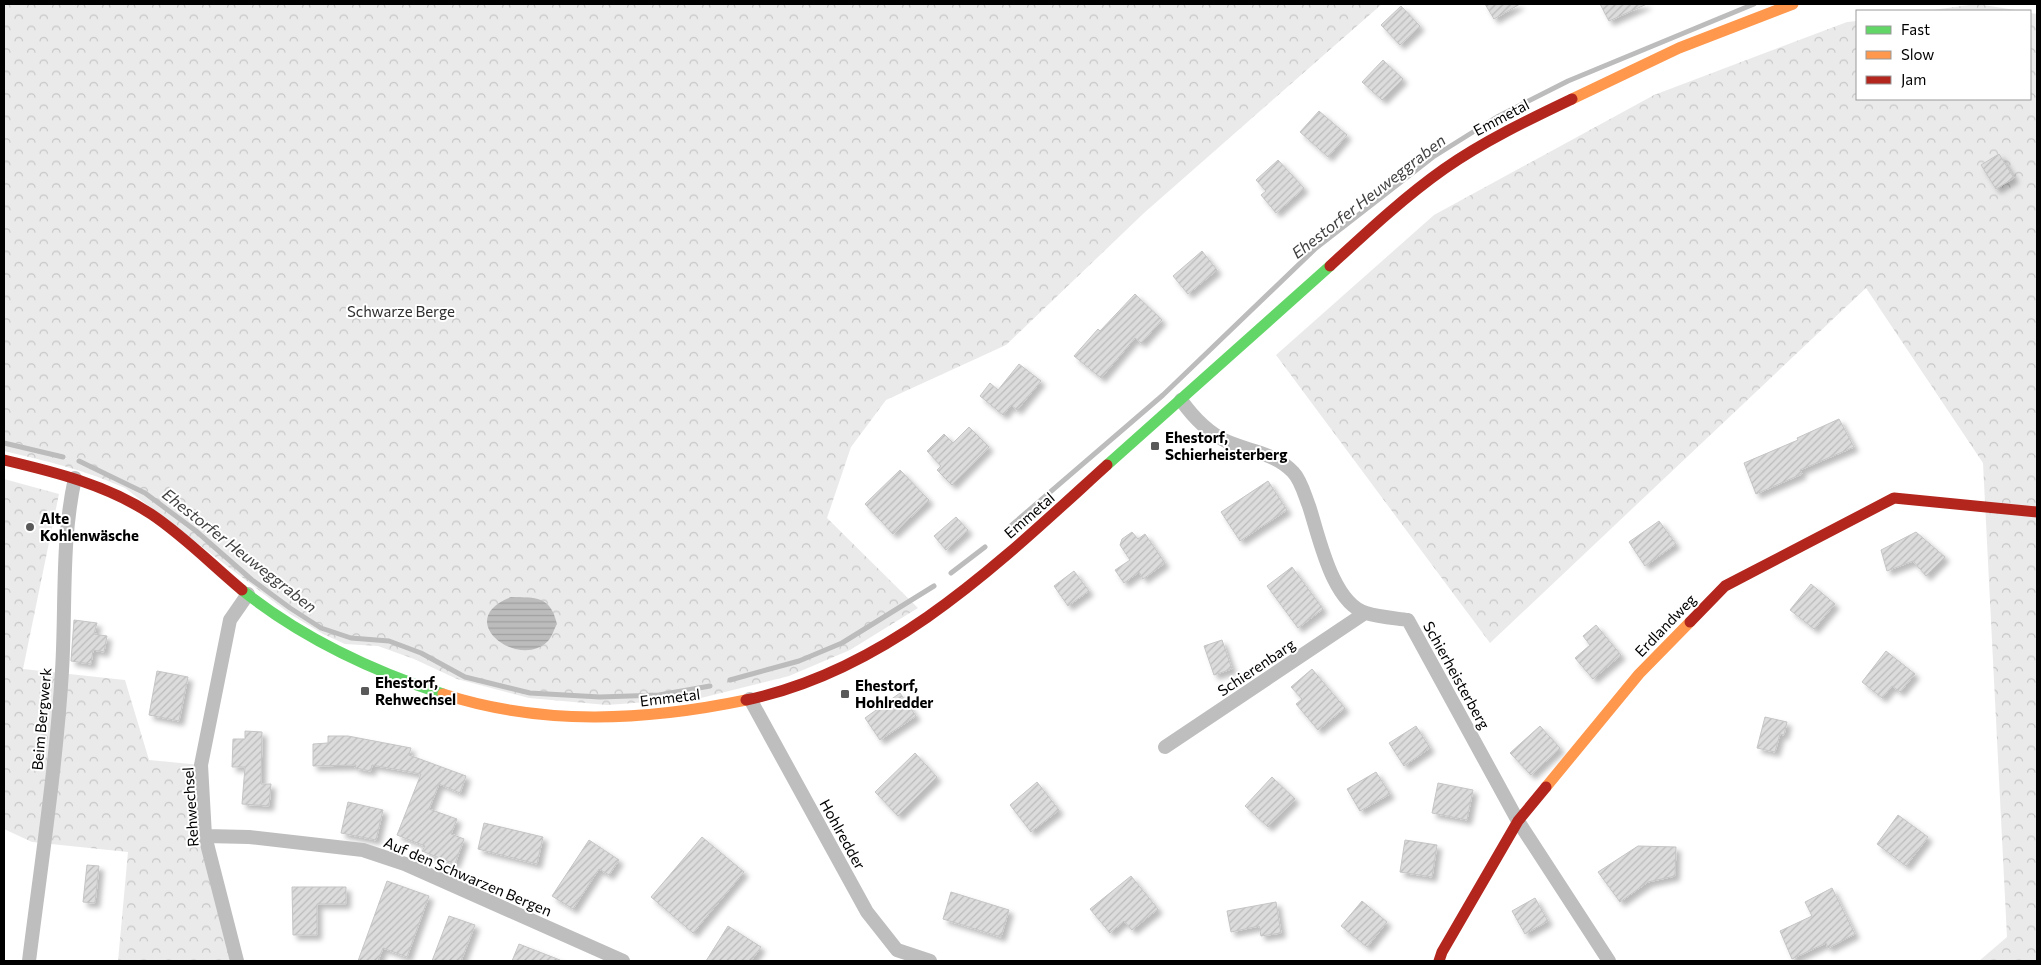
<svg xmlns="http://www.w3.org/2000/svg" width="2041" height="965" font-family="Commissioner,sans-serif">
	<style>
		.forest { fill: url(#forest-crowns) }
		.water { fill: url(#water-rules) }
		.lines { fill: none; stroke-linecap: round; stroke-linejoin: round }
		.stream { stroke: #bcbcbc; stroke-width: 5 }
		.building { fill: url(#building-hatch); stroke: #c5c5c5; filter: url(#shadow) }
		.street { stroke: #bebebe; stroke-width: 14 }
		.fast { stroke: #63d668; stroke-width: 11 }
		.slow { stroke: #ff974d; stroke-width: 11 }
		.jam { stroke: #b3261e; stroke-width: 11 }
		.poi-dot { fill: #595959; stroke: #fff; stroke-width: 2 }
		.labels { text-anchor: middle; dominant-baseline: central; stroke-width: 4; stroke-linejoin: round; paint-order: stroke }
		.street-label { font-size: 15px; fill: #000; stroke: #fff }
		.park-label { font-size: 15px; fill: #2f2f2f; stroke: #fff }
		.poi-label { font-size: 15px; font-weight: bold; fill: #000; stroke: #fff; text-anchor: start }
		.water-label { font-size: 16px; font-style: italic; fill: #404040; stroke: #fff }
	</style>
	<defs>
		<pattern id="forest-crowns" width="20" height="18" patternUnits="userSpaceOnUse" patternTransform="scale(1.25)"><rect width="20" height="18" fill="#eaeaea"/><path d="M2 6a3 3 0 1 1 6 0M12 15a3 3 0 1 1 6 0" fill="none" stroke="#c7c7c7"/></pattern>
		<pattern id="water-rules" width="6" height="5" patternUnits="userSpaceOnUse" patternTransform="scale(1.25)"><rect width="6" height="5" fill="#bcbcbc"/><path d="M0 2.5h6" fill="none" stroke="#a0a0a0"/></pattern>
		<pattern id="building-hatch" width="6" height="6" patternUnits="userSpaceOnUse" patternTransform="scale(1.25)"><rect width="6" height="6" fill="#dcdcdc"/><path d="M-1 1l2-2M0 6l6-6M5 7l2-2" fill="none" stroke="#bbb"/></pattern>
		<filter id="shadow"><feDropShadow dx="4.5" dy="4.5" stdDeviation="2.5" flood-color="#0004"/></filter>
	</defs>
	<rect width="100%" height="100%" fill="#fff"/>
	<!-- forest -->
	<path class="forest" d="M4 4H1382L1144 213 1006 345 886 400 851 447 827 518 918 608 850 650 789 676 701 698 607 705 529 698 457 679 414 659 378 646 345 644 323 634 290 614 125 488C85 470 46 461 4 451Z
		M1977 4 2022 11H1925Z
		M2030 13 2037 14V961H1979L2007 937 1983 463 1866 288 1490 643 1276 355 1434 215 1654 95 1847 22 1857 21V99H2030Z
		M4 479 59 494 23 669 125 680 149 760 201 765 205 836 237 961H118L128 852 32 842 4 829Z"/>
	<!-- water -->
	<path class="water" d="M511 597C536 598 550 595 557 624 554 629 552 637 548 641 519 671 451 620 511 597Z"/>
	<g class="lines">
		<!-- stream -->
		<path class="stream" d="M4 443 63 457
			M79 461 145 493 196 531 252 580 290 608 321 628 351 638 389 641 421 653 465 677 530 693 600 697 659 695 710 686
			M1006 530 1163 395 1316 248 1433 157 1497 117 1568 81 1754 4
			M951 573 985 547
			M730 680 799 661 842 643 934 586"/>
	</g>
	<!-- building -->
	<path class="building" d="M1485 4H1520L1494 19Z
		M1600 4H1647L1609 21Z
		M1401 6 1420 26 1400 45 1381 25Z
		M1383 60 1403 79 1382 100 1362 82Z
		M1319 111 1347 135 1328 157 1300 132Z
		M1999 154 2014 178 1996 189 1981 165Z
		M1278 160 1304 188 1276 213 1261 195 1266 191 1256 180Z
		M1202 251 1217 270 1188 294 1173 276Z
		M1135 294 1162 320 1141 343 1135 338 1101 378 1074 356 1098 329 1100 331Z
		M1019 364 1041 381 1017 410 1011 405 1003 415 980 396 990 383 998 390Z
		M1839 419 1854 447 1800 470 1802 474 1756 494 1744 463 1798 440 1797 438Z
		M969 427 989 447 952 485 937 470 941 466 927 451 944 434 953 443Z
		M900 470 929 500 893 534 865 504Z
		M1268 481 1287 510 1240 541 1221 512Z
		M956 517 968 530 946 550 934 536Z
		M1659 521 1676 544 1645 566 1629 542Z
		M1132 532 1138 539 1145 534 1165 563 1143 579 1139 572 1124 583 1115 570 1130 560 1120 545 1122 539Z
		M1916 532 1945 557 1926 576 1913 561 1887 571 1881 550Z
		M1292 567 1323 609 1298 628 1267 586Z
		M1074 571 1089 591 1068 606 1054 586Z
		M1811 584 1835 604 1814 629 1790 610Z
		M74 620 97 623 94 634 107 636 104 652 93 650 91 664 71 661Z
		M1596 625 1621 655 1593 679 1575 658 1590 645 1583 636Z
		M1222 640 1232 669 1214 675 1204 646Z
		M1886 651 1915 674 1900 692 1892 686 1882 698 1862 682Z
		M1312 669 1345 708 1318 730 1296 704 1302 699 1291 687Z
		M157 671 188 677 179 721 149 715Z
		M900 693 916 716 880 740 865 718Z
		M1765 717 1787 722 1784 735 1780 734 1775 752 1757 748Z
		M1416 726 1430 748 1404 766 1389 743Z
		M1540 726 1560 748 1531 775 1510 753Z
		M245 731 262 732 261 784H271L269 806 242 804 245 767H232L233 739H245Z
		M328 736H348L411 748 409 755 466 776 460 793 439 784 429 809 457 819 451 834 464 839 455 864 422 851 425 846 397 835 421 774 372 765 371 771 355 768 356 765 313 766V744L328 743Z
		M915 753 937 777 898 816 875 792Z
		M1376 772 1390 794 1360 811 1347 789Z
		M1272 777 1295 799 1268 827 1245 806Z
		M1037 782 1059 810 1031 832 1010 805Z
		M1438 783 1473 790 1467 820 1432 813Z
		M348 802 383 810 376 840 341 833Z
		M1898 815 1928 837 1906 866 1877 844Z
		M484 823 543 837 537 864 478 849Z
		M702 837 744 872 693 933 651 897Z
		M589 840 619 860 609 875 599 869 573 909 552 896Z
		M1405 840 1437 845 1432 877 1400 872Z
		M1638 846 1676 847 1675 876 1648 882 1620 902 1598 872Z
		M87 865 99 866 95 903 83 902Z
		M1131 876 1158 909 1132 930 1124 921 1110 933 1090 909Z
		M387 881 429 896 407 957 383 948 378 961H358Z
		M292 887H346V904H317V935H293Z
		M1832 888 1855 934 1828 948 1826 943 1792 959 1780 931 1812 916 1805 902Z
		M951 892 1009 910 1001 937 943 919Z
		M1535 898 1548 921 1525 934 1512 911Z
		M1362 901 1387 922 1367 947 1341 926Z
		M1276 902 1281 933 1261 936 1259 926 1231 932 1227 911Z
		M449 916 475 925 461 961H432Z
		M728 926 761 947 751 961H706Z
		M519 944 560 960V961H512Z"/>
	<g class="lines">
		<!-- street -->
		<path class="street" d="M1181 400C1193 417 1208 433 1228 442 1251 452 1275 453 1293 472 1301 480 1305 496 1309 506 1319 536 1332 603 1366 613 1379 617 1394 618 1408 620L1518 821 1609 961
			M750 699 867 912 897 950 930 961
			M1165 747 1365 613
			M205 836 249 837 363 850 405 864 623 961
			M29 961C41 865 56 768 62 671 66 607 61 541 75 478
			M237 961 205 836 201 765 230 620 248 594"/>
		<!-- fast -->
		<path class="fast" d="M1107 465 1330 266
			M242 590C302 638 370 670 443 694"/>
		<!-- slow -->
		<path class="slow" d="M1572 99 1679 48 1793 4
			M443 694C542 726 645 721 746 700
			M1546 787 1639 674 1690 622"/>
		<!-- jam -->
		<path class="jam" d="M1330 266C1367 232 1403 198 1444 169 1484 141 1528 120 1572 99
			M4 460C55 472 107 485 151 514 184 536 212 565 242 590
			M1690 622 1725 586 1894 498 2037 512
			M746 700C891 670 1001 561 1107 465
			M1439 961 1442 952 1518 821 1546 787"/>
	</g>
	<!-- markers -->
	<g class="poi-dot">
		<rect x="1150" y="441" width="10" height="10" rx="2.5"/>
		<circle cx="30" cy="527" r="5"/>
		<rect x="360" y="686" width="10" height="10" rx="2.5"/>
		<rect x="840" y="689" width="10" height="10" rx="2.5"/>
	</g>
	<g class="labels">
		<!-- street labels -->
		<g class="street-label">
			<text transform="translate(1501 117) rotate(-28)">Emmetal</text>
			<text transform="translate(1029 515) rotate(-41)">Emmetal</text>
			<text transform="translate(1665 625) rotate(-46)">Erdlandweg</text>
			<text transform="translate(1256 667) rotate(-34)">Schierenbarg</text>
			<text transform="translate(1457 675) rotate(61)">Schierheisterberg</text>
			<text transform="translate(670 697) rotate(-7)">Emmetal</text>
			<text transform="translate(41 719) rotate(-85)">Beim Bergwerk</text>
			<text transform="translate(190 807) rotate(-94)">Rehwechsel</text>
			<text transform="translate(843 834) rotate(61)">Hohlredder</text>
			<text transform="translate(468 876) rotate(23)">Auf den Schwarzen Bergen</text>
		</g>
		<!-- park labels -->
		<g class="park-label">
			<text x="401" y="311">Schwarze Berge</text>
		</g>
		<!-- poi labels -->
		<g class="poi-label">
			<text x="1165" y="437">Ehestorf,<tspan x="1165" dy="17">Schierheisterberg</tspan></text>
			<text x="40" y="518">Alte<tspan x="40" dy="17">Kohlenwäsche</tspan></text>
			<text x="375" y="682">Ehestorf,<tspan x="375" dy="17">Rehwechsel</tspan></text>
			<text x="855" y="685">Ehestorf,<tspan x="855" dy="17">Hohlredder</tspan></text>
		</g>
		<!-- water labels -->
		<g class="water-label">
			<text transform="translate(1368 196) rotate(-38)">Ehestorfer Heuweggraben</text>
			<text transform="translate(240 550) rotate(38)">Ehestorfer Heuweggraben</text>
		</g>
	</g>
	<!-- border -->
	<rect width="2041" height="965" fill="none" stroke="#000000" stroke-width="10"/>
	<!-- legend -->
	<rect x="1856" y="10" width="175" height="90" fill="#ffffff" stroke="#999999"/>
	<rect x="1866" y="26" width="25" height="8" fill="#63d668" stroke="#999999"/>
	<text x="1901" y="35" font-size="15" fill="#000000">Fast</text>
	<rect x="1866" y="51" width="25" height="8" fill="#ff974d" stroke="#999999"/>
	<text x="1901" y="60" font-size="15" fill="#000000">Slow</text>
	<rect x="1866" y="76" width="25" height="8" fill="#b3261e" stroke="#999999"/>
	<text x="1901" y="85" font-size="15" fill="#000000">Jam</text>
</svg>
